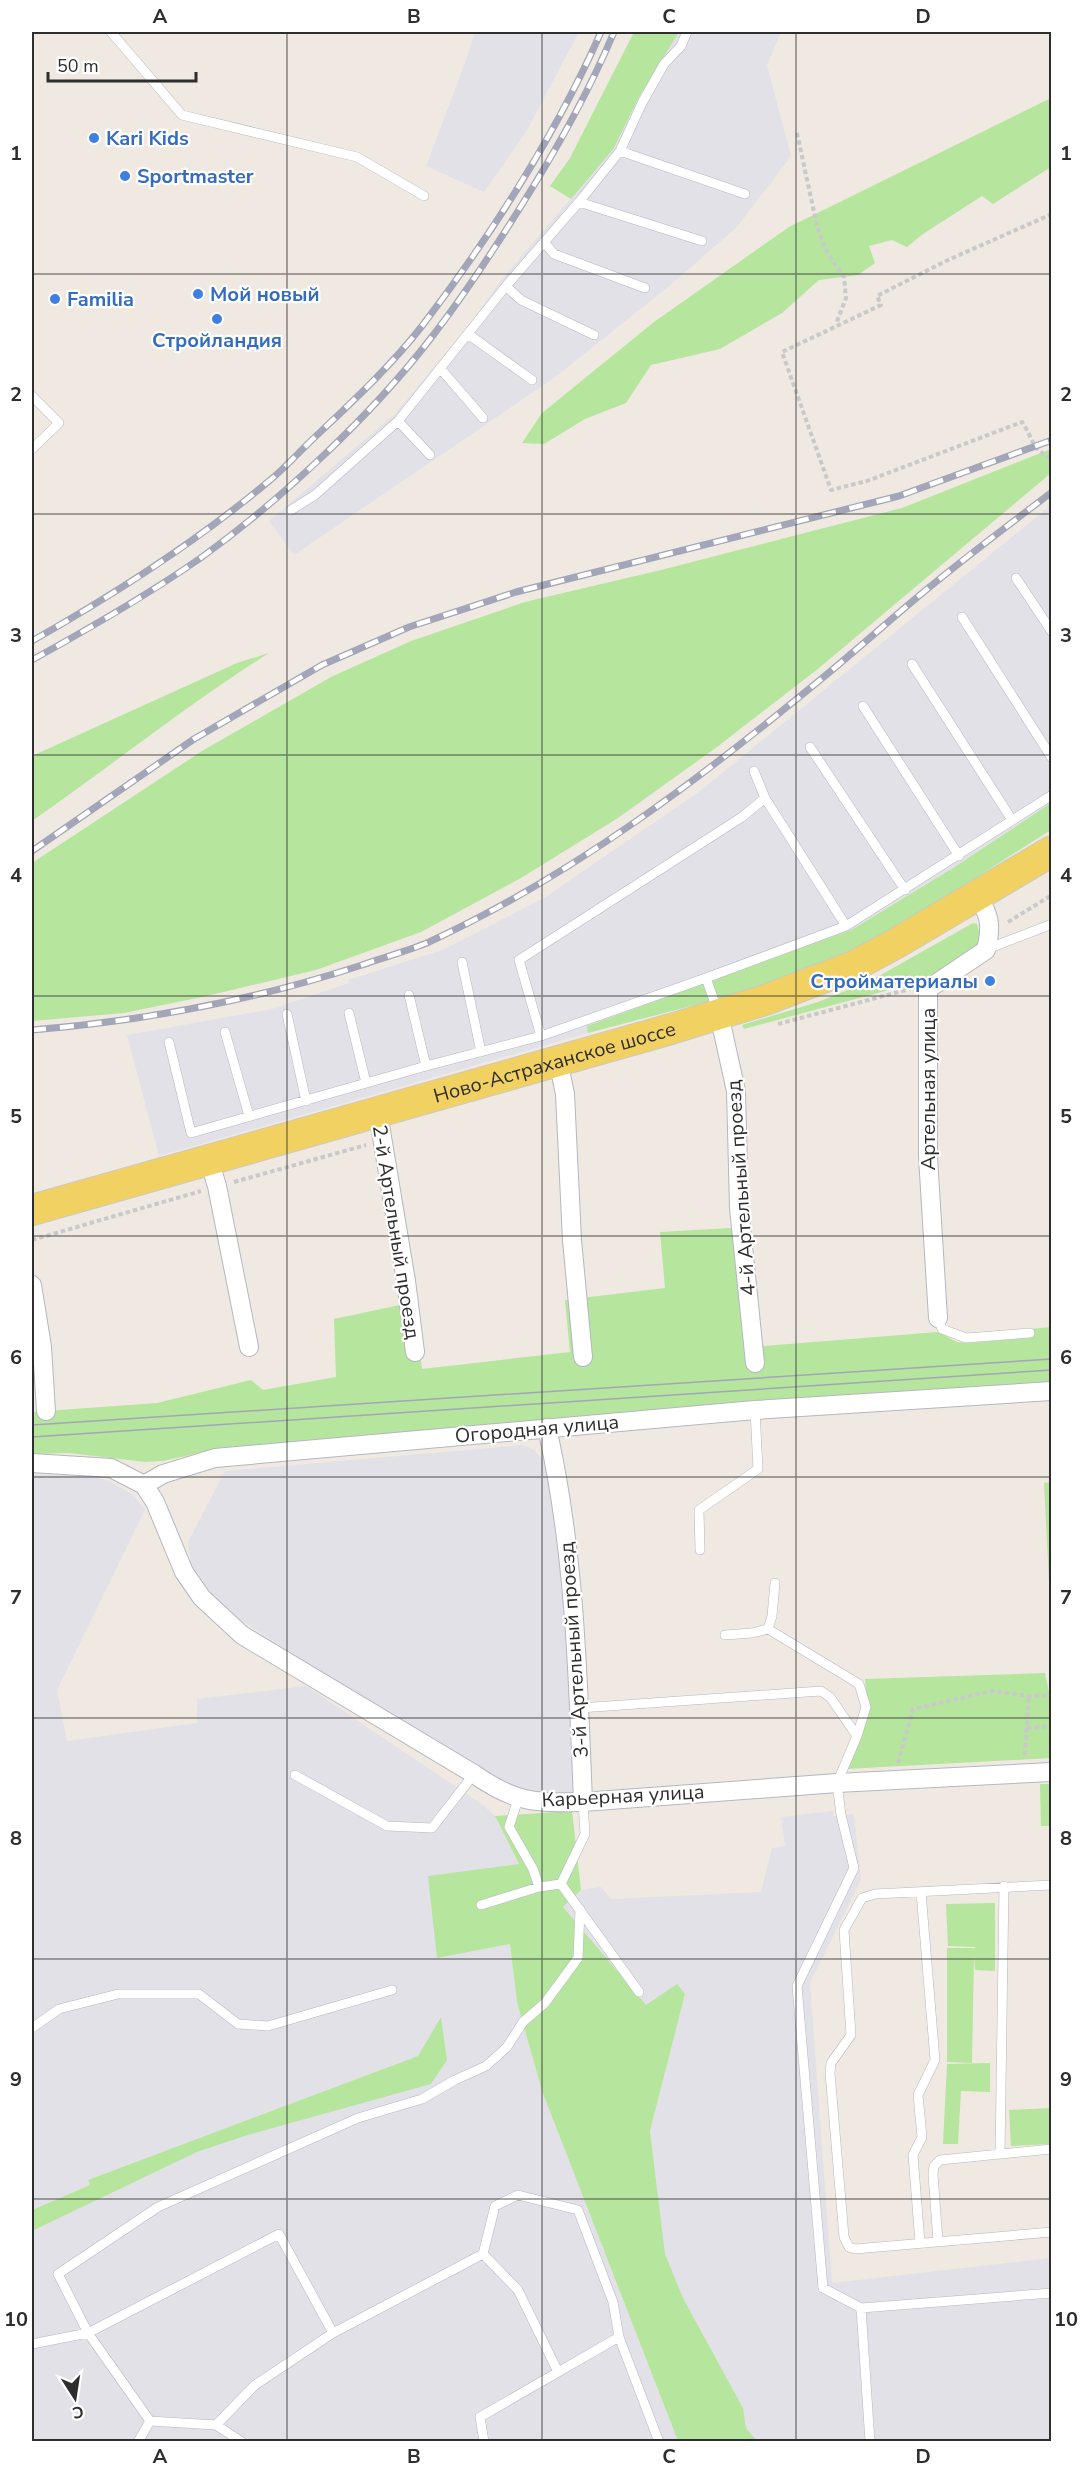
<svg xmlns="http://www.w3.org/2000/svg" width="1083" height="2473" font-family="'Nunito Sans',sans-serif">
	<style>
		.industrial { fill: #e3e1e8 }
		.green { fill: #b6e59e }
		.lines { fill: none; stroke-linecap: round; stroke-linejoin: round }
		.service-casing { stroke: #b4b7c1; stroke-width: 10 }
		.minor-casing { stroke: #b4b7c1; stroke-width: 20 }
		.primary-casing { stroke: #c9c9c9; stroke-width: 32 }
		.path { stroke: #c9c9c9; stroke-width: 4; stroke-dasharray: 4.5 3; stroke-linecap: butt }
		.service { stroke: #fff; stroke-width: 9 }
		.minor { stroke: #fff; stroke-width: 18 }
		.primary { stroke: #f2d163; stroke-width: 30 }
		.tram { stroke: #a3a6b8; stroke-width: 1.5 }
		.rail-casing { stroke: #a3a6b8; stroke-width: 7 }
		.rail { stroke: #fff; stroke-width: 4.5; stroke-dasharray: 14; stroke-linecap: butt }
		.grid { fill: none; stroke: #2e2e2e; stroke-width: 1.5; stroke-opacity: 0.55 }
		.shop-dot { fill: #3f7fe0; stroke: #fff; stroke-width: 2 }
		.labels { text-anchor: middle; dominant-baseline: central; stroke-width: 4.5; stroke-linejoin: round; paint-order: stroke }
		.shop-label { font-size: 20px; font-weight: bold; fill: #366cbe; stroke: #fff; text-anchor: start }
		.street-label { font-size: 20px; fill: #2e2e2e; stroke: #fff }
		.neatline { fill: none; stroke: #2e2e2e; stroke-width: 2 }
		.grid-label { font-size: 20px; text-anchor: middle; font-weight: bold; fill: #2e2e2e }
	</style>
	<rect width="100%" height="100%" fill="#efe9e1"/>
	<!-- industrial -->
	<path class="industrial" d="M475 32H579L526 132 484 192 426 166 465 63Z
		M679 32H781L767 65 791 156 737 227 668 287 554 378 294 555 269 521 395 414 470 324 502 279 614 148 639 97Z
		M1051 505V803L953 868 853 929 588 1026V1033L159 1156 127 1035 272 1009 349 983 348 980 445 949 544 898 700 791Z
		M523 1445 534 1450 544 1461 561 1541 578 1786 568 1797 523 1795 459 1759 222 1608 191 1564 188 1542 225 1471Z
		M32 1474 95 1476 115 1484 133 1495 145 1510 57 1690 67 1741 197 1723V1699L306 1686 483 1805 495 1816 519 1864 438 1958 510 1944 517 2002 542 2091 678 2441H32V2231L197 2152 248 2135 418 2056 88 2180 90 2185 32 2210Z
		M833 1811 834 1816 854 1814 861 1880 810 1983 832 2283 1051 2258V2441H757L746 2428 743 2408 683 2298 665 2255 650 2131 685 1994 677 1985 646 2006 563 1907 581 1890 601 1887 611 1899 761 1892 772 1848 785 1846 781 1817Z"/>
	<!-- green -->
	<path class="green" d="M634 32H679L639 97 614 148 571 199 550 186 570 158Z
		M1051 98V167L993 204 982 196 923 234 907 247 892 240 869 246 875 263 858 275 819 280 782 313 720 349 651 365 626 403 585 419 544 444 522 443 542 413 654 322 789 227Z
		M1051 449V473L819 668 717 747 618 818 521 878 421 932 316 970 202 997 124 1013 32 1021V863L202 751 331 677 411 641 525 602 661 570 902 508Z
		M269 653C187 705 111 766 32 821V756L237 663Z
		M1051 803V830C990 868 929 910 865 944 781 988 679 1008 588 1033L587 1026 853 929 953 868Z
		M973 923 977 924 981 939 976 951 937 977 744 1029 742 1025 818 1002 870 981Z
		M748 1227 759 1338 764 1346 938 1332 957 1342 968 1343 1028 1338 1031 1329 1051 1327V1383L212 1450 163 1461 145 1462 69 1453 32 1454V1412L157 1403 251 1380 263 1390 336 1377 334 1319 414 1302 422 1369 570 1352 565 1300 665 1288 660 1232Z
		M1051 1482 1052 1622H1051L1044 1483Z
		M1045 1673 1051 1701V1758L846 1769 868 1712 865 1679Z
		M1040 1784H1051V1826H1041Z
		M572 1811 581 1890 563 1907 646 2005 677 1984 685 1994 650 2131 665 2254 683 2298 743 2408 746 2428 757 2441H678L542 2091 517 2002 510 1944 437 1958 428 1876 519 1864 495 1816Z
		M995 1903V1971L975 1970 974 1954 972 2063 947 2062V1948H975V1947L948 1946 946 1904Z
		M441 2017 447 2060 431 2084 248 2135 197 2152 32 2231V2210L90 2185 88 2180 418 2056Z
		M990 2063V2092L961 2091 958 2144H943L947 2064Z
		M1051 2108V2144L1011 2146 1009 2110Z"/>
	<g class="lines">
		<!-- service casing -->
		<g class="service-casing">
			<path id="service" d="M111 32 182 115 357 157 424 196
				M620 151 745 194
				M579 202 702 241
				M544 242 554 254 645 288
				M506 286 521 300 594 335
				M468 334 532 380
				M440 368 483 418
				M32 396 59 423 32 449
				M398 421 430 455
				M291 510 315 495 398 421 506 286 579 202 620 151 642 103 664 64 681 46 687 32
				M1016 578 1052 632
				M962 617 1052 758
				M912 664 1012 820
				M863 706 959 856
				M810 747 905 890
				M754 771 765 798 846 926
				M987 949 1052 924
				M462 962 481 1052
				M409 995 426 1066
				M717 1009 706 978 846 926 1052 795
				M349 1013 366 1083
				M287 1014 306 1101
				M225 1032 249 1116
				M541 1036 519 960 742 817 765 798
				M169 1042 191 1133 426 1066 541 1036 706 978
				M938 1318 942 1329 966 1338 1030 1333
				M700 1550 699 1510 758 1469 755 1410
				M768 1629 859 1684 866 1707 857 1736
				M725 1635 752 1633 768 1629 772 1616 775 1583
				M580 1708 821 1691 830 1697 857 1736 837 1783 841 1815 854 1868 797 1986 823 2288 861 2308 1052 2293
				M295 1775 387 1826 432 1828 474 1774
				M518 1799 509 1827 533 1869 539 1887
				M583 1802 585 1834 561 1884 639 1992
				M1052 1885 875 1894 862 1898 844 1930 851 2035 831 2063 830 2073 844 2237 849 2247 855 2249 1052 2232
				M481 1905 539 1887 561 1884
				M580 1909 578 1958 545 2003 523 2022 507 2047 486 2066 455 2080 422 2099 358 2118 158 2207 58 2274 88 2333 279 2234 333 2333 483 2254 495 2206 518 2195 578 2210 613 2302 619 2337 659 2442
				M32 2028 59 2009 118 1994H199L238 2024 268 2026 392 1990
				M1000 2154 1004 1886
				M938 2241 933 2174 934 2166 940 2160 1052 2149
				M920 2243 913 2155 922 2137 918 2095 935 2060 921 1892
				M483 2254 518 2290 558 2372
				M861 2308 870 2442
				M32 2344 88 2333 150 2421
				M216 2425 255 2385 333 2333
				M138 2442 150 2421 216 2425 242 2442
				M484 2442 480 2417 619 2337"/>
		</g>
		<!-- minor casing -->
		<g class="minor-casing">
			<path id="minor" d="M719 1014 736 1091 739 1208 755 1363
				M558 1060 565 1094 572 1240 583 1357
				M378 1113 406 1281 415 1352
				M209 1160 217 1186 249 1347
				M32 1285 42 1347 46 1411
				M938 1318 928 1157V989L986 950C992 925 990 916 977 894
				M547 1428C575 1551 578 1677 583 1802
				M32 1463 111 1468 144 1485 155 1502 184 1572 202 1598 242 1635 474 1774C515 1803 535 1803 583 1802L837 1783 1052 1772
				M144 1485 163 1474 215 1458 755 1410 1052 1391"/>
		</g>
		<!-- primary casing -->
		<g class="primary-casing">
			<g id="primary">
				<path id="s1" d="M32 1210 671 1029 765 1000 854 966 895 944 1052 851"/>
			</g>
		</g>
		<!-- path -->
		<path class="path" d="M797 133 817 226 825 249 844 277 846 298 836 324
			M1052 214 948 260 877 296 881 305 782 352 831 490 867 481 1022 422C1033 438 1032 451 1052 458
			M1008 922 1052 895
			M778 1024 910 989
			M234 1182 366 1145
			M32 1240 201 1191
			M1027 1728 1052 1726
			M1025 1755 1029 1696
			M898 1763 913 1709 992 1691 1029 1696 1052 1695"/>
		<!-- service -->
		<use href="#service" class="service"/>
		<!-- minor -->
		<use href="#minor" class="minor"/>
		<!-- primary -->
		<use href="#primary" class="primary"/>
		<!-- tram -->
		<path class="tram" d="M32 1425 1052 1359
			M32 1437 1052 1370"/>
		<!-- rail casing -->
		<g class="rail-casing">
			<path id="rail" d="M32 641C115 594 195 543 269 481 285 468 299 452 315 437 352 402 391 366 422 326 490 237 556 134 601 32
				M32 660C90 628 148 595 202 557 282 499 371 416 431 338 462 298 491 254 518 211 554 154 588 94 614 32
				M32 851 194 739 322 665 409 627 516 592 899 496 1052 440
				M32 1030C144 1021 255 1000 362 965 384 957 408 951 429 942 574 875 704 776 826 675 860 647 892 618 926 590 967 556 1010 524 1052 492"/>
		</g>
		<!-- rail -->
		<use href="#rail" class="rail"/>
	</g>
	<!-- grid -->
	<path class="grid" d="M287 32V2442M542 32V2442M796 32V2442M32 274H1052M32 514H1052M32 755H1052M32 996H1052M32 1236H1052M32 1477H1052M32 1718H1052M32 1959H1052M32 2199H1052"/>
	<!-- markers -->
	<g class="shop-dot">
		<circle cx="94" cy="138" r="6"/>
		<circle cx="125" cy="176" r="6"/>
		<circle cx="198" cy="294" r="6"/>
		<circle cx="55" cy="299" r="6"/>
		<circle cx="217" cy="319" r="6"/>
		<circle cx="990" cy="981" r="6"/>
	</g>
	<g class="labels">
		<!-- shop labels -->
		<g class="shop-label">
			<text x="106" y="138">Kari Kids</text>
			<text x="137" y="176">Sportmaster</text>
			<text x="210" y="294">Мой новый</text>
			<text x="67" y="299">Familia</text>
			<text x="217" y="340" text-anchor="middle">Стройландия</text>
			<text x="978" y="981" text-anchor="end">Стройматериалы</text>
		</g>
		<!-- street labels -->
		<g class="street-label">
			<text stroke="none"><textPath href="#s1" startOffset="543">Ново-Астраханское шоссе</textPath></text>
			<text transform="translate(928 1089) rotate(-90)">Артельная улица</text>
			<text transform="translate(741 1188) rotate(-94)">4-й Артельный проезд</text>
			<text transform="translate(396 1232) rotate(81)">2-й Артельный проезд</text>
			<text transform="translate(537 1429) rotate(-5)">Огородная улица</text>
			<text transform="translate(574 1650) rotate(-94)">3-й Артельный проезд</text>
			<text transform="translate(623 1796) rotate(-3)">Карьерная улица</text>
		</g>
	</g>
	<!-- border -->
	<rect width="1083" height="2473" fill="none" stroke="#ffffff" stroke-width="66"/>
	<!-- north arrow -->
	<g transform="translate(75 2398) rotate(168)" stroke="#ffffff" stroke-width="4.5" paint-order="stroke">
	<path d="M0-4.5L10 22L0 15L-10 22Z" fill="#2e2e2e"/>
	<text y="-9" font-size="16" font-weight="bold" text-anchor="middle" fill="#2e2e2e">С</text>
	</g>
	<!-- scale -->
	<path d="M48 72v9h148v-9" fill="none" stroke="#2e2e2e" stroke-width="3"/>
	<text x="57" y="72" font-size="18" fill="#2e2e2e" stroke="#ffffff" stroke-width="4.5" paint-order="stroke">50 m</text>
	<rect x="33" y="33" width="1017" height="2407" class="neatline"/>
	<g class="grid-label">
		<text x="160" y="23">A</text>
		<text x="414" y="23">B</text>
		<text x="669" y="23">C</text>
		<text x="923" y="23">D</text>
		<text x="16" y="160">1</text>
		<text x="1066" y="160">1</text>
		<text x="16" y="401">2</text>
		<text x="1066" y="401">2</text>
		<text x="16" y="642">3</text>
		<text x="1066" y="642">3</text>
		<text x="16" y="882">4</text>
		<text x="1066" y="882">4</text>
		<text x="16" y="1123">5</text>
		<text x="1066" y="1123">5</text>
		<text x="16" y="1364">6</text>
		<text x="1066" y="1364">6</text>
		<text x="16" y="1604">7</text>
		<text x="1066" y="1604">7</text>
		<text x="16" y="1845">8</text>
		<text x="1066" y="1845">8</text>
		<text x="16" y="2086">9</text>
		<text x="1066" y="2086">9</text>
		<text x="16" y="2326">10</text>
		<text x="1066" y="2326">10</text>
		<text x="160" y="2463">A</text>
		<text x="414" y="2463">B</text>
		<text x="669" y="2463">C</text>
		<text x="923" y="2463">D</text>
	</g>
</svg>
